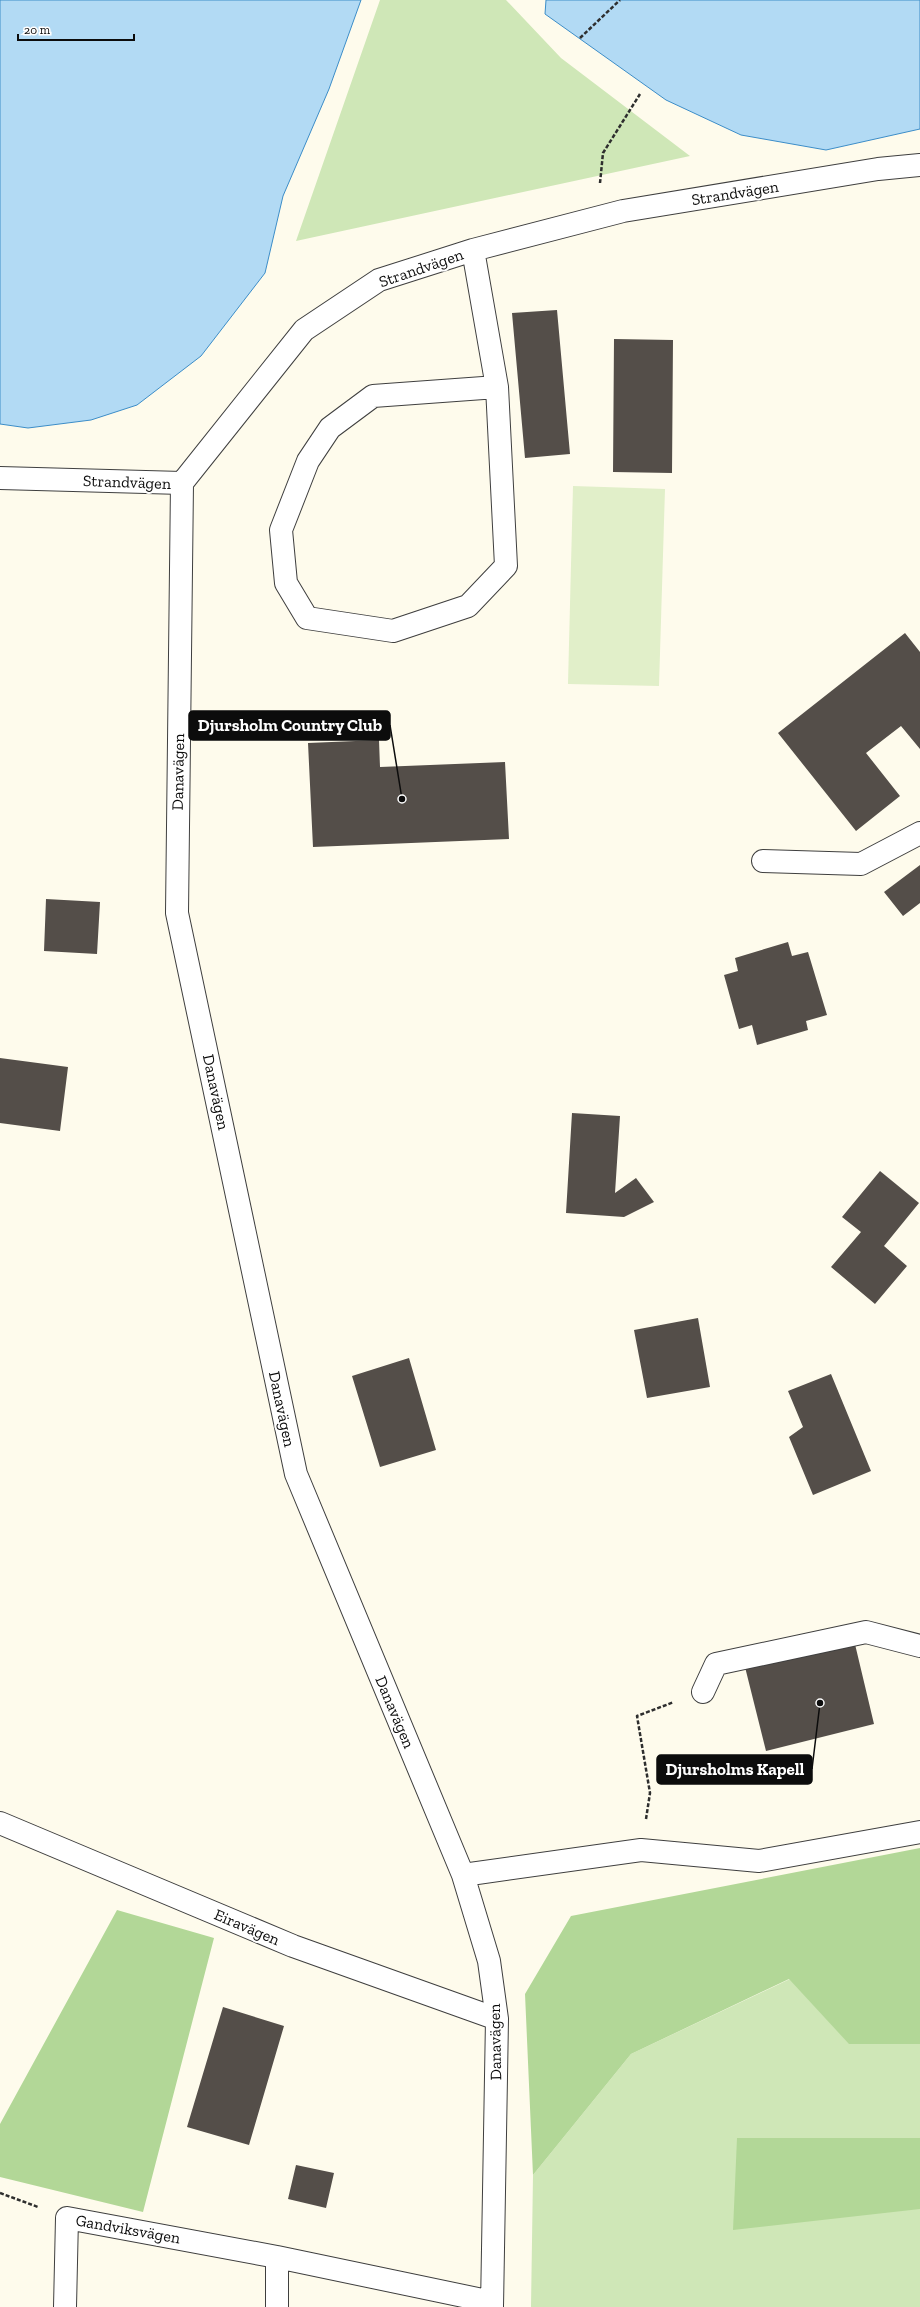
<svg xmlns="http://www.w3.org/2000/svg" width="920" height="2307" font-family="'Zilla Slab',serif">
	<style>
		.green { fill: #cfe7b7 }
		.forest { fill: #b2d797 }
		.pitch { fill: #e1efc9 }
		.water { fill: #b2daf4; stroke: #3c8dc8 }
		.building { fill: #544e49 }
		.lines { fill: none; stroke-linecap: round; stroke-linejoin: round }
		.minor-casing { stroke: #3f3f3f; stroke-width: 24 }
		.path { stroke: #2e2e2e; stroke-width: 2.5; stroke-dasharray: 4 2; stroke-linecap: butt }
		.minor { stroke: #fff; stroke-width: 22 }
		.labels { text-anchor: middle; dominant-baseline: central; stroke-width: 4; stroke-linejoin: round; paint-order: stroke }
		.street-label { font-size: 16px; fill: #0c0c0c; stroke: #fff }
		.leader { fill: none; stroke: #0c0c0c; stroke-width: 1.5 }
		.callout-dot { fill: #0c0c0c; stroke: #fff; stroke-width: 1.5 }
		.callout { fill: #0c0c0c; stroke: #0c0c0c; stroke-width: 1.5 }
		.callout-label { font-size: 17px; text-anchor: middle; font-weight: bold; fill: #fff }
	</style>
	<rect width="100%" height="100%" fill="#fefbec"/>
	<!-- green -->
	<path class="green" d="M380 0H506L561 58 690 156 296 241Z
		M790 1979 849 2043 920 2044V2307H531L533 2175 631 2054Z"/>
	<!-- forest -->
	<path class="forest" d="M920 1848V2044H849L789 1979 631 2054 533 2175 525 1994 571 1916Z
		M117 1910 214 1938 143 2212 0 2177V2124Z
		M737 2138H920V2209L733 2230Z"/>
	<!-- pitch -->
	<path class="pitch" d="M573 486 665 489 659 686 568 684Z"/>
	<!-- water -->
	<path class="water" d="M0 0H361L329 89 283 196 265 273 201 356 137 405 91 420 28 428 0 424Z
		M546 0H920V129L826 150 741 135 666 100 545 14Z"/>
	<!-- building -->
	<path class="building" d="M557 310 570 454 525 458 512 313Z
		M614 339 673 340 672 473 613 472Z
		M905 633 920 652V749L901 726 866 753 900 796 856 831 778 733Z
		M379 740 380 767 505 762 509 839 313 847 308 743Z
		M920 865V903L903 916 884 892Z
		M46 899 100 902 97 954 44 951Z
		M788 942 792 956 808 952 827 1015 806 1021 808 1030 757 1045 752 1025 739 1029 724 975 738 971 735 958Z
		M0 1058 68 1067 60 1131 0 1123Z
		M572 1113 620 1116 615 1193 636 1178 654 1202 624 1217 566 1213Z
		M880 1171 919 1203 884 1246 907 1266 875 1304 831 1267 861 1232 842 1217Z
		M698 1318 710 1387 647 1398 634 1330Z
		M409 1358 436 1450 380 1467 352 1376Z
		M831 1374 871 1471 813 1495 789 1437 803 1427 788 1391Z
		M854 1640 874 1724 766 1751 745 1667Z
		M223 2007 284 2026 249 2145 187 2127Z
		M296 2165 334 2173 326 2208 288 2199Z"/>
	<g class="lines">
		<!-- minor casing -->
		<g class="minor-casing">
			<path id="minor" d="M473 250 497 387 373 396 330 428 308 461 281 530 286 583 307 618 393 631 468 606 506 566 497 387
				M0 478 182 483 304 330 379 280 473 250 623 211 878 169 920 165
				M182 483 177 913 296 1474 463 1875 489 1961 497 2019 492 2307
				M763 861 861 864 920 833
				M703 1692 716 1664 866 1632 920 1646
				M0 1823 293 1946 497 2019
				M463 1875 641 1850 759 1861 920 1832
				M65 2307 67 2218 277 2257 492 2302
				M277 2307V2257"/>
		</g>
		<!-- path -->
		<path class="path" d="M580 38 620 0
			M600 183 603 153 640 94
			M646 1819 650 1793 637 1716 674 1702
			M0 2193 38 2207"/>
		<!-- minor -->
		<use href="#minor" class="minor"/>
	</g>
	<g class="labels">
		<!-- street labels -->
		<g class="street-label">
			<text transform="translate(735 193) rotate(-9)">Strandvägen</text>
			<text transform="translate(421 268) rotate(-19)">Strandvägen</text>
			<text transform="translate(127 482) rotate(2)">Strandvägen</text>
			<text transform="translate(178 772) rotate(-89)">Danavägen</text>
			<text transform="translate(216 1092) rotate(78)">Danavägen</text>
			<text transform="translate(282 1409) rotate(78)">Danavägen</text>
			<text transform="translate(395 1712) rotate(67)">Danavägen</text>
			<text transform="translate(247 1927) rotate(23)">Eiravägen</text>
			<text transform="translate(495 2042) rotate(-91)">Danavägen</text>
			<text transform="translate(128 2229) rotate(10)">Gandviksvägen</text>
		</g>
	</g>
	<!-- callouts -->
	<path class="leader" d="M402 799L390 725M820 1703L812 1769"/>
	<g class="callout-dot">
		<circle cx="402" cy="799" r="4"/>
		<circle cx="820" cy="1703" r="4"/>
	</g>
	<g class="callout">
		<rect x="189" y="711" width="201" height="29" rx="4"/>
		<rect x="657" y="1755" width="155" height="29" rx="4"/>
	</g>
	<g class="callout-label">
		<text x="290" y="731">Djursholm Country Club</text>
		<text x="735" y="1775">Djursholms Kapell</text>
	</g>
	<!-- scale -->
	<path d="M18 34v6h116v-6" fill="none" stroke="#0c0c0c" stroke-width="2"/>
	<text x="24" y="34" font-size="12" fill="#0c0c0c" stroke="#ffffff" stroke-width="3" paint-order="stroke">20 m</text>
</svg>
